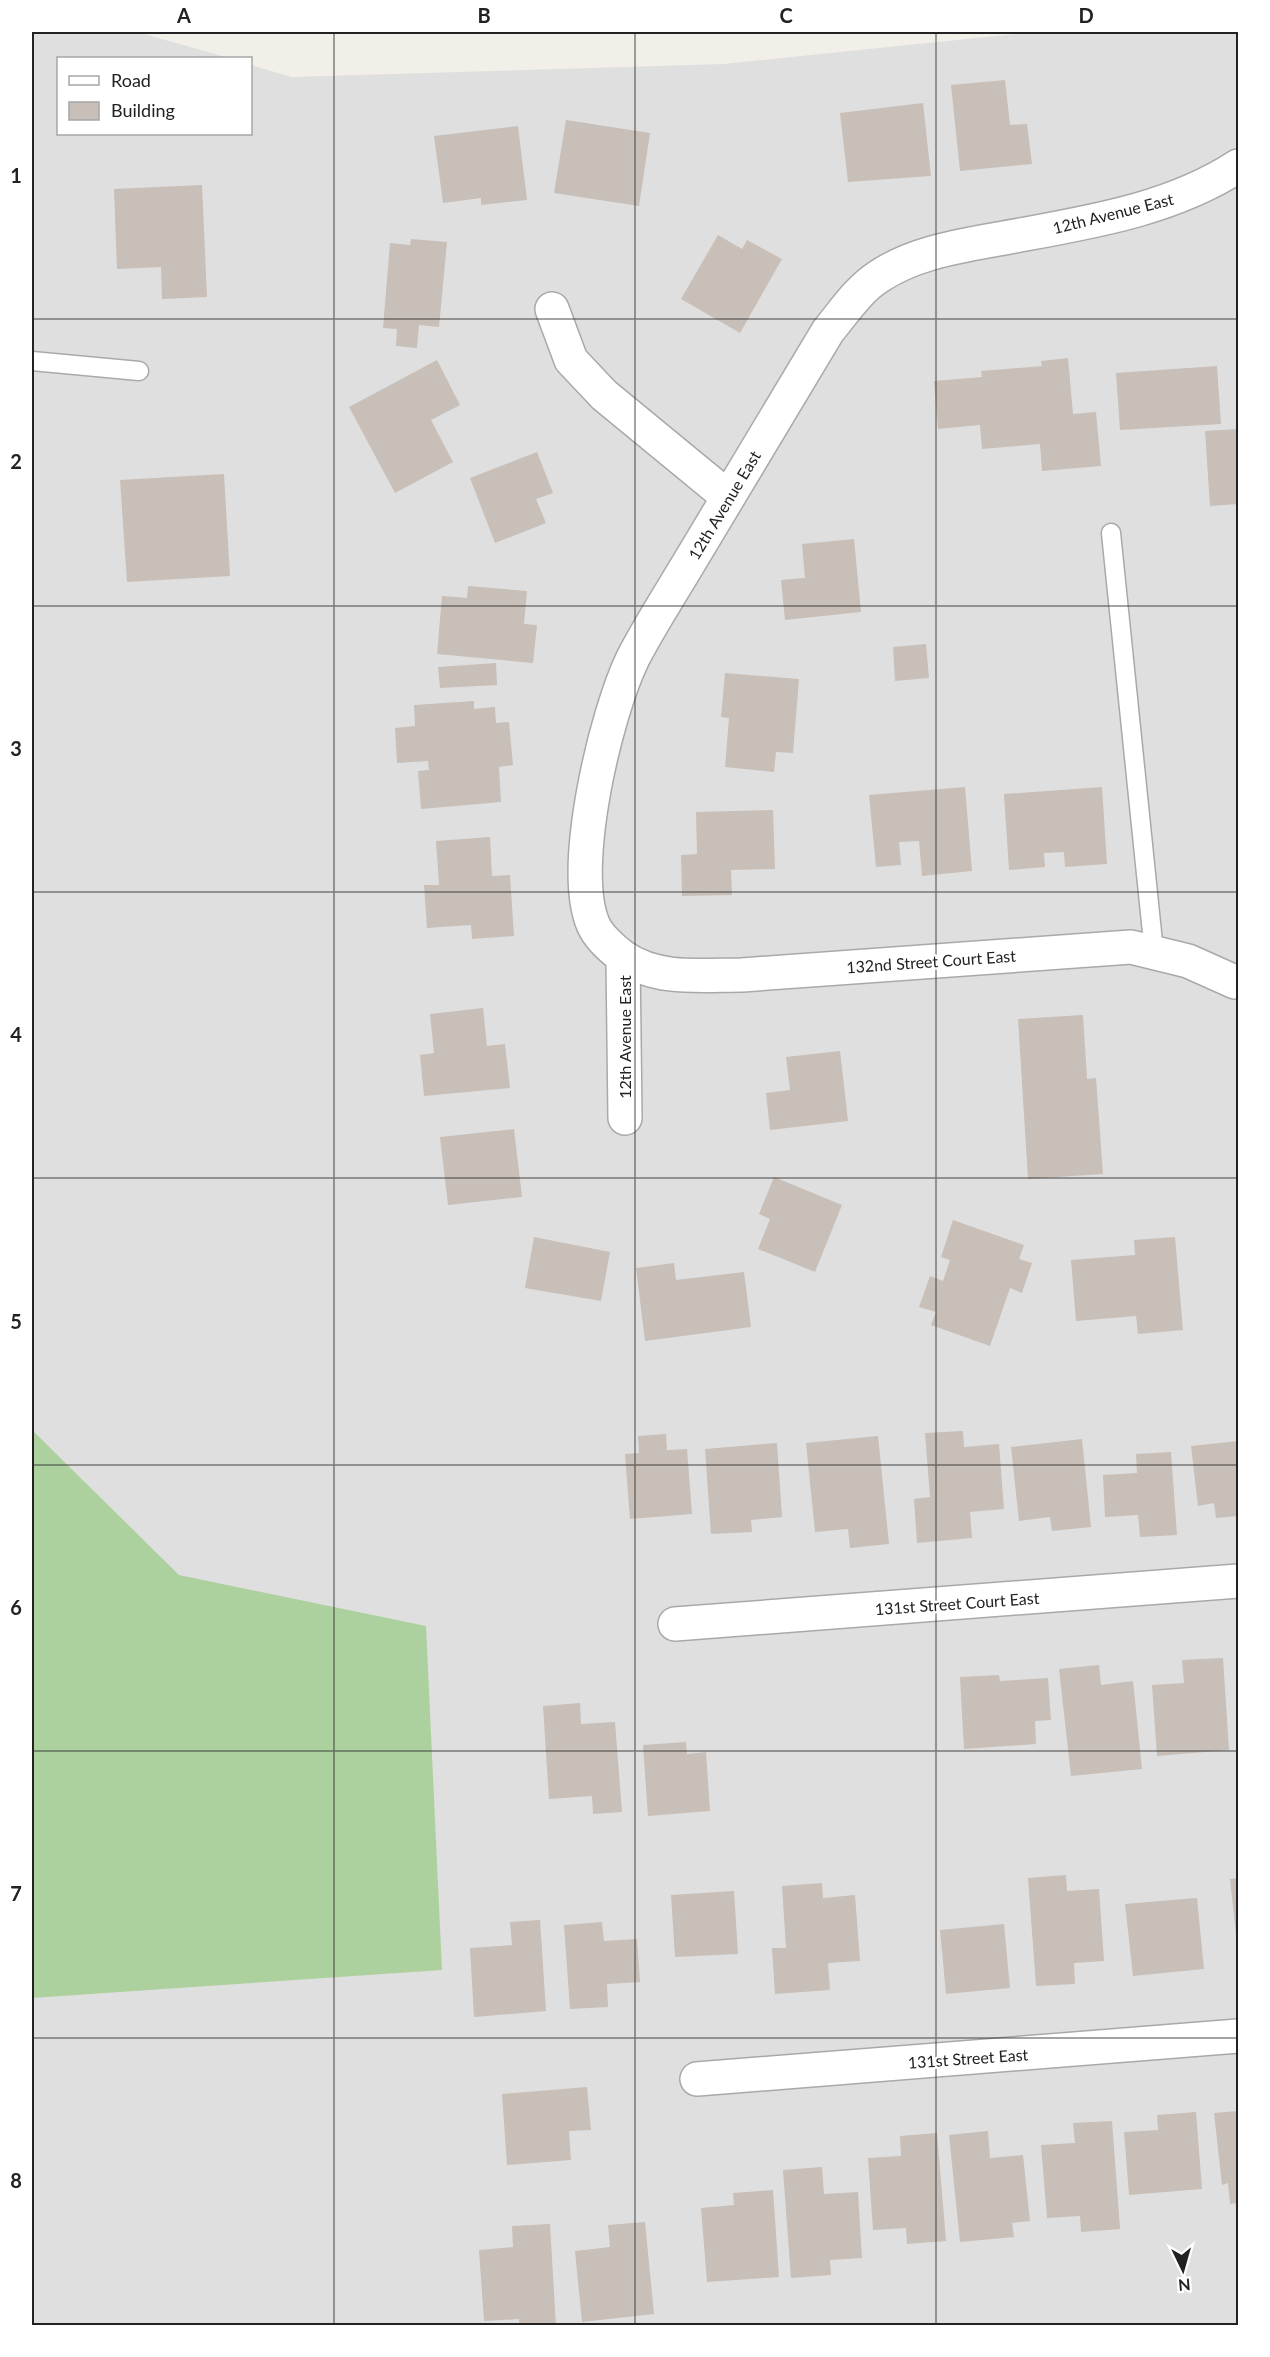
<svg xmlns="http://www.w3.org/2000/svg" width="1270" height="2357" font-family="Lato,sans-serif">
	<style>
		.residential { fill: #e0dfdf }
		.forest { fill: #add19e }
		.building { fill: #c7bfb8 }
		.lines { fill: none; stroke-linecap: round; stroke-linejoin: round }
		.lane-casing { stroke: #a9a9a9; stroke-width: 21 }
		.street-casing { stroke: #a9a9a9; stroke-width: 36 }
		.lane { stroke: #fff; stroke-width: 18 }
		.street { stroke: #fff; stroke-width: 33 }
		.grid { fill: none; stroke: #222; stroke-width: 1.5; stroke-opacity: 0.55 }
		.labels { text-anchor: middle; dominant-baseline: central; stroke-width: 4.5; stroke-linejoin: round; paint-order: stroke }
		.street-label { font-size: 16px; fill: #222; stroke: #fff }
		.neatline { fill: none; stroke: #222; stroke-width: 2 }
		.grid-label { font-size: 20px; text-anchor: middle; font-weight: bold; fill: #222 }
	</style>
	<rect width="100%" height="100%" fill="#f2efe9"/>
	<!-- residential -->
	<path class="residential" d="M32 32H137L229 58H58V134H250L251 65 292 77 723 64 1034 32H1238V2325L32 2326Z"/>
	<!-- forest -->
	<path class="forest" d="M32 1430 179 1575 426 1626 442 1970 32 1998Z"/>
	<!-- building -->
	<path class="building" d="M1005 80 1010 125 1027 124 1032 164 960 171 951 85Z
		M923 103 931 176 848 182 840 113Z
		M566 120 650 133 639 206 554 193Z
		M518 126 527 200 481 205V198L443 203 434 136Z
		M202 185 207 297 162 299 161 267 117 269 114 189Z
		M718 235 742 249 747 240 782 259 740 333 681 299Z
		M411 239 447 242 439 327 419 325 417 348 396 346 397 329 383 328 390 243 410 245Z
		M1068 358 1073 414 1096 412 1101 466 1042 471 1040 444 982 449 980 425 938 429 934 381 982 377 981 371 1042 366 1041 361Z
		M437 360 460 405 431 420 453 462 395 493 349 407Z
		M1217 366 1221 424 1120 430 1116 373Z
		M1238 429V504L1210 506 1205 431Z
		M537 452 553 493 536 499 546 523 495 543 470 478Z
		M224 474 230 576 127 582 120 480Z
		M854 539 861 612 785 620 781 580 805 578 802 544Z
		M468 586 527 591 524 624 537 625 533 663 437 654 442 596 467 598Z
		M926 644 929 678 895 681 893 647Z
		M496 663 497 685 440 688 438 667Z
		M725 673 799 679 793 753 776 752 774 772 725 767 729 718 721 717Z
		M474 701V709L495 707 496 723 509 722 513 765 499 767 501 802 421 809 418 771 429 770 428 761 397 763 395 728 415 726 414 705Z
		M965 787 972 871 922 876 919 841 899 842 901 865 876 867 869 795Z
		M1102 787 1107 864 1065 867 1064 852 1044 853 1045 867 1009 870 1004 794Z
		M773 810 775 869 731 870 732 895 682 896 681 855 697 854 696 812Z
		M490 837 492 876 510 875 514 936 472 939 471 925 427 928 424 885H439L436 841Z
		M483 1008 487 1046 505 1044 510 1088 424 1096 420 1055 434 1053 430 1014Z
		M1083 1015 1087 1079 1096 1078 1103 1174 1028 1179 1018 1019Z
		M840 1051 848 1121 770 1130 766 1093 790 1090 786 1057Z
		M514 1129 522 1197 448 1205 440 1137Z
		M774 1177 842 1205 815 1272 758 1249 770 1219 759 1214Z
		M953 1220 1024 1245 1019 1259 1032 1263 1022 1293 1010 1288 990 1346 931 1325 936 1312 919 1307 930 1276 943 1281 950 1260 941 1257Z
		M534 1237 610 1252 601 1301 525 1288Z
		M1175 1237 1183 1330 1138 1334 1136 1316 1076 1321 1071 1260 1135 1255 1134 1240Z
		M674 1263 676 1280 744 1272 751 1327 645 1341 636 1268Z
		M963 1431 964 1447 999 1444 1004 1509 970 1512 972 1538 917 1543 914 1499 930 1497 925 1433Z
		M666 1434 667 1450 687 1449 692 1514 630 1519 625 1454 639 1453 638 1436Z
		M878 1436 889 1544 850 1548 848 1529 815 1532 806 1443Z
		M1082 1439 1091 1527 1052 1531 1050 1517 1019 1521 1011 1447Z
		M1238 1441V1516L1216 1518 1214 1503 1198 1506 1191 1446Z
		M777 1443 782 1517 751 1520 752 1532 711 1534 705 1449Z
		M1171 1452 1177 1535 1140 1537 1138 1515 1105 1517 1103 1475 1137 1473 1136 1454Z
		M1223 1658 1229 1750 1157 1756 1152 1685 1184 1683 1182 1660Z
		M1099 1665 1101 1685 1133 1681 1142 1769 1071 1776 1059 1669Z
		M999 1675 1000 1681 1048 1678 1051 1720 1035 1721 1036 1744 964 1749 960 1677Z
		M580 1703 581 1724 615 1722 622 1812 593 1814 592 1796 549 1799 543 1706Z
		M686 1742 687 1754 706 1752 710 1811 648 1816 643 1745Z
		M1066 1875 1067 1891 1099 1889 1104 1961 1074 1963 1075 1984 1036 1986 1028 1878Z
		M1238 1878V1943L1237 1944 1230 1879Z
		M822 1883 823 1898 855 1895 860 1961 828 1963 830 1990 775 1994 772 1948H786L782 1886Z
		M734 1891 738 1954 675 1957 671 1895Z
		M1197 1898 1204 1969 1133 1976 1125 1904Z
		M540 1920 546 2011 474 2017 470 1948 512 1945 510 1922Z
		M602 1922 604 1941 637 1939 640 1982 607 1984 608 2007 570 2009 564 1925Z
		M1004 1924 1010 1988 946 1994 940 1930Z
		M587 2087 591 2130 569 2131 571 2160 507 2165 502 2094Z
		M1238 2111V2203L1230 2204 1228 2183 1222 2185 1214 2113Z
		M1196 2112 1202 2189 1129 2195 1124 2132 1158 2130 1157 2115Z
		M1112 2121 1120 2229 1081 2232 1080 2216 1047 2218 1041 2145 1075 2143 1073 2123Z
		M988 2131 990 2158 1023 2155 1030 2221 1012 2223 1014 2237 960 2242 949 2135Z
		M937 2133 946 2241 907 2244 906 2228 873 2230 868 2158 901 2156 900 2136Z
		M822 2167 824 2194 858 2192 862 2258 830 2260 831 2275 791 2278 783 2170Z
		M773 2190 779 2277 707 2282 701 2208 734 2205 733 2193Z
		M645 2222 654 2314 582 2322 575 2251 610 2247 608 2225Z
		M550 2224 556 2326H519V2319L484 2321 479 2250 513 2247 512 2226Z"/>
	<g class="lines">
		<!-- lane casing -->
		<g class="lane-casing">
			<path id="lane" d="M32 361 139 371
				M1111 533 1154 952"/>
		</g>
		<!-- street casing -->
		<g class="street-casing">
			<path id="street" d="M552 309 571 360 604 395 728 497
				M623 958 625 1118
				M1235 982 1188 961 1131 947 742 975C703 975 657 981 623 957 612 949 598 936 593 924 569 867 606 713 633 658 650 625 671 593 690 561 736 484 782 407 828 331 843 313 858 290 878 277 915 252 961 246 1004 238 1084 223 1169 211 1238 166
				M675 1624 1238 1581
				M697 2079 1238 2036"/>
		</g>
		<!-- lane -->
		<use href="#lane" class="lane"/>
		<!-- street -->
		<use href="#street" class="street"/>
	</g>
	<!-- grid -->
	<path class="grid" d="M334 32V2326M635 32V2326M936 32V2326M32 319H1238M32 606H1238M32 892H1238M32 1178H1238M32 1465H1238M32 1751H1238M32 2038H1238"/>
	<g class="labels">
		<!-- street labels -->
		<g class="street-label">
			<text transform="translate(1113 213) rotate(-14)">12th Avenue East</text>
			<text transform="translate(724 505) rotate(-59)">12th Avenue East</text>
			<text transform="translate(931 961) rotate(-4)">132nd Street Court East</text>
			<text transform="translate(624 1037) rotate(-90)">12th Avenue East</text>
			<text transform="translate(957 1603) rotate(-4)">131st Street Court East</text>
			<text transform="translate(968 2058) rotate(-4)">131st Street East</text>
		</g>
	</g>
	<!-- border -->
	<rect width="1270" height="2357" fill="none" stroke="#ffffff" stroke-width="66"/>
	<!-- legend -->
	<rect x="57" y="57" width="195" height="78" fill="#ffffff" stroke="#a7a7a7" stroke-width="1.5"/>
	<rect x="69" y="76" width="30" height="9" fill="#ffffff" stroke="#a7a7a7" stroke-width="1.5"/>
	<text x="111" y="87" font-size="18" fill="#222222">Road</text>
	<rect x="69" y="102" width="30" height="18" fill="#c7bfb8" stroke="#a7a7a7" stroke-width="1.5"/>
	<text x="111" y="117" font-size="18" fill="#222222">Building</text>
	<!-- north arrow -->
	<g transform="translate(1183 2270) rotate(175)" stroke="#ffffff" stroke-width="4.5" paint-order="stroke">
	<path d="M0-4.5L10 22L0 15L-10 22Z" fill="#222222"/>
	<text y="-9" font-size="16" font-weight="bold" text-anchor="middle" fill="#222222">N</text>
	</g>
	<rect x="33" y="33" width="1204" height="2291" class="neatline"/>
	<g class="grid-label">
		<text x="184" y="23">A</text>
		<text x="484" y="23">B</text>
		<text x="786" y="23">C</text>
		<text x="1086" y="23">D</text>
		<text x="16" y="183">1</text>
		<text x="16" y="469">2</text>
		<text x="16" y="756">3</text>
		<text x="16" y="1042">4</text>
		<text x="16" y="1329">5</text>
		<text x="16" y="1615">6</text>
		<text x="16" y="1901">7</text>
		<text x="16" y="2188">8</text>
	</g>
</svg>
